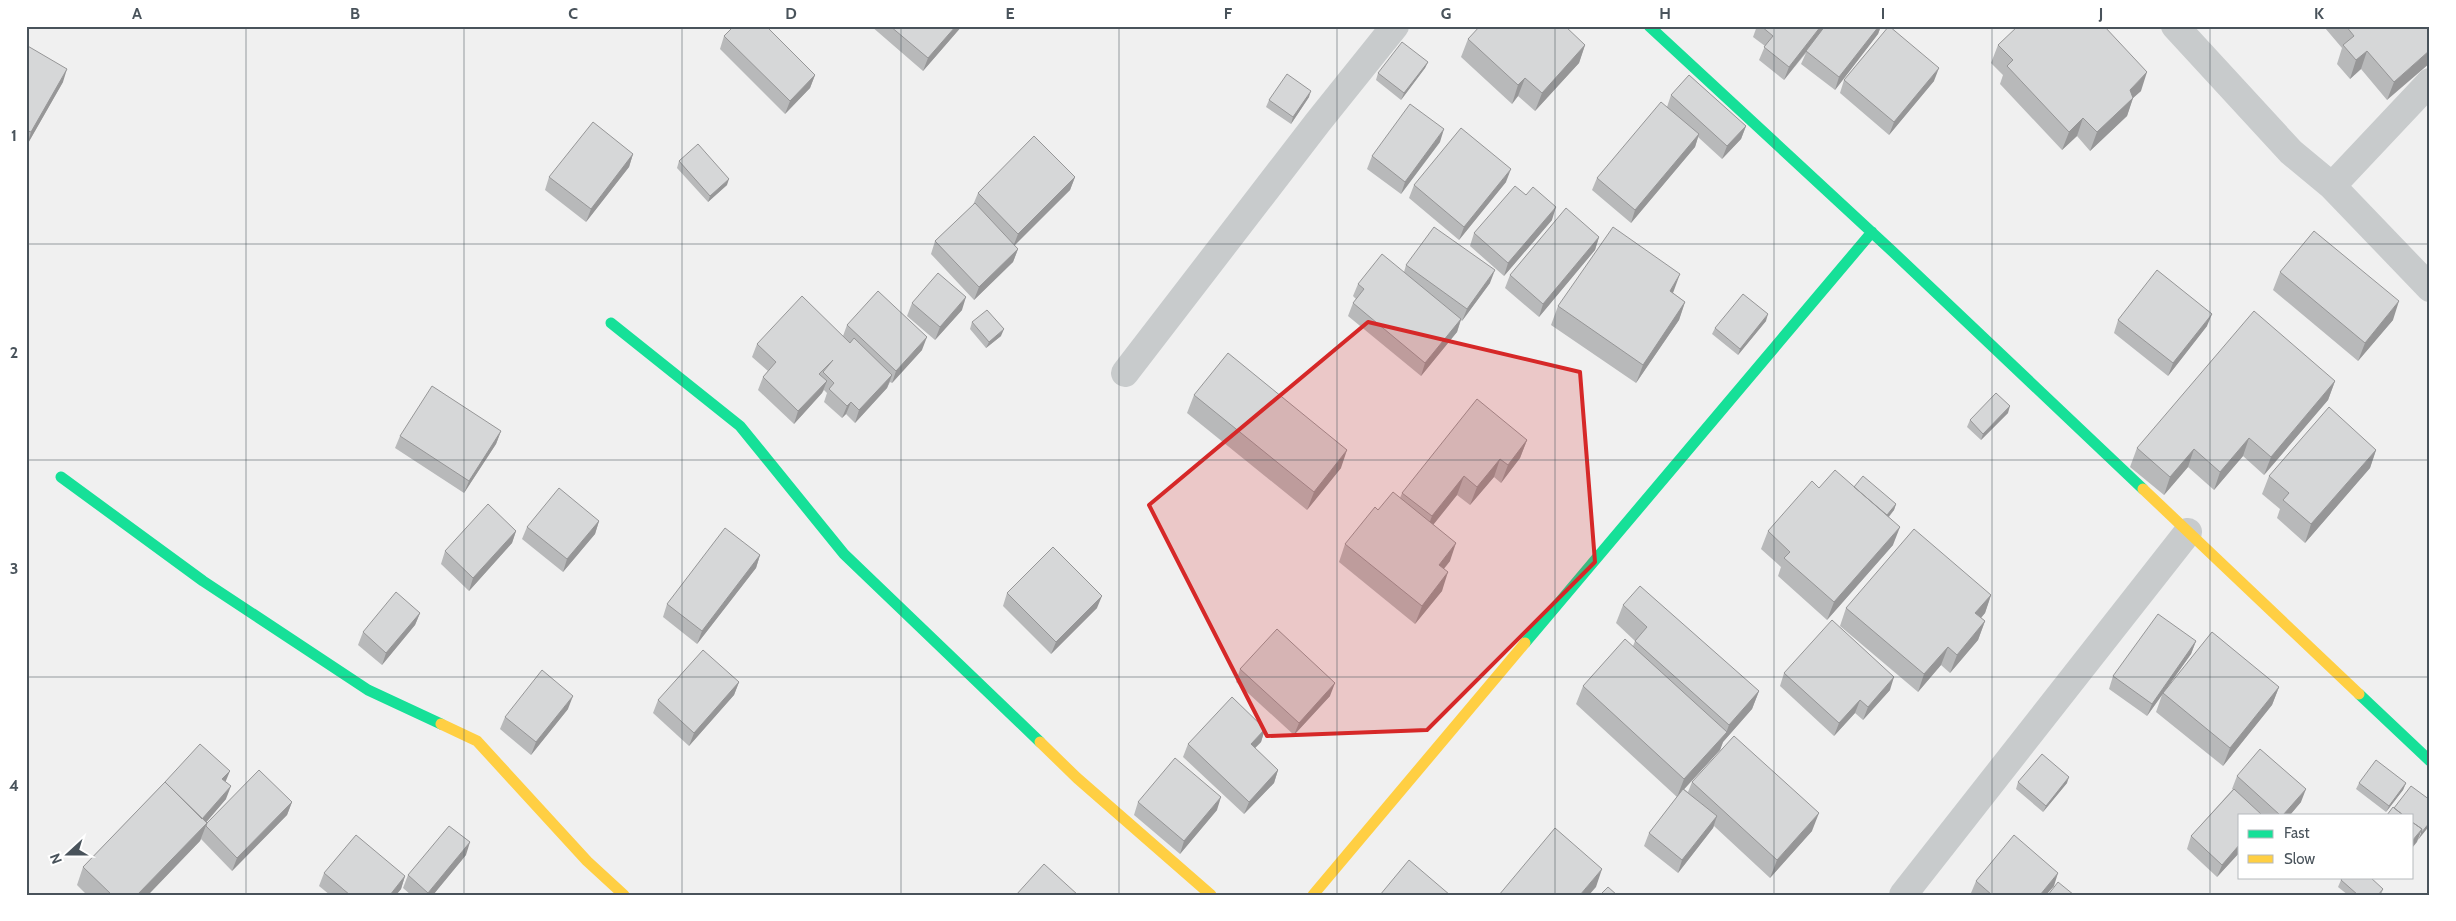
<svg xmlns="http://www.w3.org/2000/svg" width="2456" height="921" font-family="Cabin,sans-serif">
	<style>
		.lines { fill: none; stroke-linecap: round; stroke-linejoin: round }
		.street { stroke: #c8cbcc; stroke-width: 28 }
		.fast { stroke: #16e098; stroke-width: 11 }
		.slow { stroke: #ffcf43; stroke-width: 11 }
		.wall { fill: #b8b9ba }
		.shaded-wall { fill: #969697 }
		.building { fill: #d6d7d8; stroke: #969697 }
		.marked { fill: #d62828; fill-opacity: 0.2; stroke: #d62828; stroke-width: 4; stroke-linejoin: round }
		.grid { fill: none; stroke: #49535b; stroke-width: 1; stroke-opacity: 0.55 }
		.neatline { fill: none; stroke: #49535b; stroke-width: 2 }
		.grid-label { font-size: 16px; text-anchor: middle; font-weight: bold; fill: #49535b }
	</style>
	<rect width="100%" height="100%" fill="#f0f0f0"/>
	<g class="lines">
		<!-- street -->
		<path class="street" d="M2175 26 2291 152 2332 186 2430 288
			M2332 186 2430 82
			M1125 373 1318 122 1395 26
			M1903 895 2188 532"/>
		<!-- fast -->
		<path class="fast" d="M1649 26 1892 251 2143 489
			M611 323 740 426 844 554 1040 742
			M61 477 203 581 368 690 441 724
			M1525 643 1872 232
			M2359 694 2430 761"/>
		<!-- slow -->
		<path class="slow" d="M2143 489 2359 694
			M441 724 477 741 587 861 624 895
			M1040 742 1077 778 1211 895
			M1313 895 1525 643"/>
	</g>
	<!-- wall -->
	<path class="wall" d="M871 26H962L923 71Z
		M1757 26H1881L1878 34 1835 90 1801 64 1806 53 1784 80 1759 60 1765 46 1753 37Z
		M2326 26H2430L2387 100 2361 69 2350 79 2337 64 2342 48 2325 28Z
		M724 36 815 75 810 88 785 114 720 49Z
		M1468 39 1585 45 1579 63 1535 111 1518 96 1512 104 1461 57Z
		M26 45 63 82 27 145H26Z
		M1998 45 2141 91 2133 98 2127 116 2090 151 2077 136 2062 150 2000 84 2003 75 1991 63Z
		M1428 62 1425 68 1401 100 1376 80 1378 73Z
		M1844 80 1934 81 1889 135 1840 93Z
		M1671 95 1746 126 1741 139 1722 159 1698 137 1695 147 1631 223 1592 190 1597 178 1667 107Z
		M1309 97 1291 124 1266 107 1269 100Z
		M1440 142 1401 194 1367 169 1372 156Z
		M633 154 629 167 586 222 545 190 549 177Z
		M679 161 727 185 708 202 677 168Z
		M1075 177 1070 190 1014 245 1018 249 1013 262 974 300 931 254 935 241 973 205 978 193Z
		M1506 182 1459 240 1409 198 1414 185Z
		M1526 195 1552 220 1504 276 1470 246 1474 233Z
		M1599 237 1595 250 1539 317 1505 288 1510 275Z
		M1406 265 1490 283 1462 321 1461 320 1457 332 1421 376 1348 316 1353 303 1356 299 1353 296 1358 284 1404 272Z
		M2280 272 2393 320 2358 361 2273 290Z
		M1673 293 1685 302 1679 320 1636 383 1551 325 1558 306Z
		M912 303 962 310 935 340 907 316Z
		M2118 320 2207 326 2168 376 2114 333Z
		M1766 321 1738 355 1712 334 1715 328Z
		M972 322 1001 336 986 348 970 329Z
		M847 325 922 350 892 383 890 382 887 388 855 423 846 414 842 418 824 402 827 393 824 390 822 393 794 424 758 390 763 377 768 371 752 357 757 344 843 336Z
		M2335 381 2328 400 2264 475 2243 456 2214 490 2188 467 2164 495 2130 467 2137 448Z
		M1194 395 1341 468 1307 510 1187 413Z
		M2008 413 1981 440 1967 427 1970 420Z
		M501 431 496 444 464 493 395 448 400 436Z
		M1527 440 1520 458 1501 483 1494 477 1470 505 1457 495 1433 525 1450 561 1444 569 1442 591 1415 624 1339 562 1345 544 1400 498 1402 493Z
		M2376 450 2370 468 2305 543 2277 518 2280 509 2262 494 2269 476Z
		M1854 487 1896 504 1894 510 1889 517 1893 545 1827 620 1778 576 1781 567 1761 549 1768 531 1819 488Z
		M599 521 595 534 563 572 522 539 527 527Z
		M516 531 512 543 469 591 441 564 445 551Z
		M760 555 756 568 697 644 663 617 667 604Z
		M1007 593 1097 608 1051 654 1003 606Z
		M1991 595 1985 613 1981 618 1985 621 1978 640 1950 673 1941 665 1918 692 1840 626 1846 608Z
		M1623 605 1759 691 1752 709 1723 742 1720 750 1684 789 1688 792 1692 782 1812 831 1770 878 1714 826 1713 828 1678 873 1644 846 1649 833 1677 797 1576 704 1583 686 1633 646 1635 641 1616 623Z
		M420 613 415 625 382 665 358 645 363 632Z
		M2196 641 2191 654 2169 685 2279 687 2272 705 2223 766 2156 712 2162 695 2147 716 2109 689 2113 676Z
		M1240 669 1330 696 1294 735 1236 682Z
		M1784 673 1890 690 1863 720 1855 713 1834 736 1780 686Z
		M739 682 734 695 689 746 653 713 658 700Z
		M568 709 531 755 500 729 505 717Z
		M1265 729 1261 742 1255 748 1278 770 1274 783 1244 814 1183 757 1188 744Z
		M2237 776 2301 802 2290 815H2240V852L2217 877 2187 849 2191 836 2233 789H2232Z
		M165 782H226V799L206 822 207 823 292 802 287 815 232 871 201 839 200 841 148 895H87L77 885 83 867Z
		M2018 782 2067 783 2043 812 2016 789Z
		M2359 783H2406L2403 790 2386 812 2356 789Z
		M1138 802 1217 810 1180 854 1134 815Z
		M466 855 433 895H411L403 888 408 875Z
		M324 873 405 876 401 889 396 895H330L319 886Z
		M2341 880 2383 889 2381 895H2348L2338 887Z
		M1976 881 2054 886 2046 895H1972L1971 893Z"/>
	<!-- shaded-wall -->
	<path class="shaded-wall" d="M956 26H962L923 71 928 58Z
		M1821 26H1826L1784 80 1789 67Z
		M1879 26H1881L1878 34 1835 90 1839 77Z
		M1585 45 1579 63 1535 111 1542 93Z
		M2430 50V63L2387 100 2394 82Z
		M2367 51 2361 69 2350 79 2356 60Z
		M1428 62 1425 68 1401 100 1404 93Z
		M1939 68 1934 81 1889 135 1894 122Z
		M67 69 63 82 27 145 31 132Z
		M2147 72 2141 91 2133 98 2127 116 2090 151 2097 132 2130 90Z
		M815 75 810 88 785 114 790 101Z
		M1525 78 1518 96 1512 104 1518 85Z
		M1311 91 1309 97 1291 124 1293 117Z
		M2083 118 2077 136 2062 150 2069 132Z
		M1746 126 1741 139 1722 159 1727 146Z
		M1444 129 1440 142 1401 194 1405 182Z
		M1699 134 1695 147 1631 223 1635 210Z
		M633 154 629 167 586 222 591 209Z
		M1511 169 1506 182 1459 240 1464 227Z
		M1075 177 1070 190 1013 247 1018 234Z
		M729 179 727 185 708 202 710 196Z
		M1556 207 1552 220 1504 276 1508 263Z
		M1599 237 1595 250 1539 317 1543 304Z
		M1018 249 1013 262 974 300 979 287Z
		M1495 270 1490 283 1462 321 1467 309Z
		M1680 274 1673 293 1663 309 1670 291Z
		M966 297 962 310 935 340 940 327Z
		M2399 301 2393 320 2358 361 2365 343Z
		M1685 302 1679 320 1636 383 1643 365Z
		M1768 314 1766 321 1738 355 1740 349Z
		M2212 314 2207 326 2168 376 2173 363Z
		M1461 319 1457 332 1421 376 1425 363Z
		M1004 329 1001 336 986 348 989 342Z
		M927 337 922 350 892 383 896 371Z
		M892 375 887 388 855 423 859 410Z
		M827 381 822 393 794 424 798 411Z
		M2335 381 2328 400 2264 475 2271 457Z
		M851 402 846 414 842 418 847 406Z
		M2010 406 2008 413 1981 440 1983 434Z
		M501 431 496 444 464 493 469 481Z
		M2249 438 2243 456 2214 490 2220 472Z
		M1527 440 1520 458 1501 483 1508 465Z
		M2194 449 2188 467 2164 495 2170 477Z
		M1347 450 1341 468 1307 510 1314 492Z
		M2376 450 2370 468 2305 543 2311 524Z
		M1500 459 1494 477 1470 505 1477 487Z
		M1464 476 1457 495 1425 535 1432 516Z
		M1896 504 1894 510 1880 527 1883 520Z
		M599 521 595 534 563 572 567 559Z
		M1900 527 1893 545 1827 620 1834 602Z
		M516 531 512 543 469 591 473 578Z
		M1456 543 1450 561 1432 583 1439 565Z
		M760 555 756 568 697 644 702 631Z
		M1448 572 1442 591 1415 624 1422 606Z
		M1991 595 1985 613 1969 632 1975 613Z
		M1102 596 1097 608 1051 654 1056 642Z
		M420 613 415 625 382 665 386 653Z
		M1985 621 1978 640 1950 673 1957 655Z
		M2196 641 2191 654 2147 716 2152 704Z
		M1948 647 1941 665 1918 692 1924 674Z
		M1894 677 1890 690 1863 720 1868 707Z
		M739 682 734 695 689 746 694 733Z
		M1335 683 1330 696 1294 735 1299 723Z
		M2279 687 2272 705 2223 766 2230 748Z
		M1759 691 1752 709 1723 742 1720 750 1677 797 1684 779 1726 733 1729 725Z
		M573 696 568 709 531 755 536 742Z
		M1860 700 1855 713 1834 736 1839 723Z
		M1265 729 1261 742 1246 757 1251 744Z
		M1278 770 1274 783 1244 814 1249 802Z
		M230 771 225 783 222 779Z
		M2069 777 2067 783 2043 812 2046 806Z
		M2406 783 2403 790 2386 812 2389 806Z
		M231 786 226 799 198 832 202 819Z
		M2306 789 2301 802 2290 815H2283Z
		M1221 797 1217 810 1180 854 1184 841Z
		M292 802 287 815 232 871 237 858Z
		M1819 813 1812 831 1770 878 1777 860Z
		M1717 816 1713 828 1678 873 1682 860Z
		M2430 822V825L2418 840 2421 833Z
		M207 823 200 841 148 895H137Z
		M2422 829 2417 842 2412 848V841Z
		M470 842 466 855 433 895H428V893Z
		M2240 844V852L2217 877 2222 865Z
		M1602 869 1596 887 1589 895H1580Z
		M2058 873 2054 886 2046 895H2040Z
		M405 876 401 889 396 895H390Z"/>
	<!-- building -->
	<path class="building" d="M734 26H766L815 75 790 101 724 36Z
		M890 26H956L928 58Z
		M1480 26H1565L1585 45 1542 93 1525 78 1518 85 1468 39Z
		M1761 26H1821L1789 67 1764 47 1773 36Z
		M1825 26H1879L1839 77 1806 51Z
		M1889 26 1939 68 1894 122 1844 80Z
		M2018 26H2104L2147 72 2130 90 2133 98 2097 132 2083 118 2069 132 2007 66 2013 60 1998 45Z
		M2346 26H2430V50L2394 82 2367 51 2356 60 2343 45 2354 36Z
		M1402 42 1428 62 1404 93 1378 73Z
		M26 45 67 69 31 132 26 130Z
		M1287 74 1311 91 1293 117 1269 100Z
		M1689 75 1746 126 1727 146 1671 95Z
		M1661 102 1699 134 1635 210 1597 178Z
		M1410 104 1444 129 1405 182 1372 156Z
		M593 122 633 154 591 209 549 177Z
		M1461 128 1511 169 1464 227 1414 185Z
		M1034 136 1075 177 1018 234 978 193Z
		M698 144 729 179 710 196 679 161Z
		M1515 186 1526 195 1533 187 1556 207 1508 263 1474 233Z
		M975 203 1018 249 979 287 935 241Z
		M1566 208 1599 237 1543 304 1510 275Z
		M1434 227 1495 270 1467 309 1406 265Z
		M1613 227 1680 274 1670 291 1685 302 1643 365 1558 306Z
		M2314 231 2399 301 2365 343 2280 272Z
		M1382 254 1461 319 1425 363 1353 303 1364 289 1358 284Z
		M2157 270 2212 314 2173 363 2118 320Z
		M938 273 966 297 940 327 912 303Z
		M878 291 927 337 896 371 847 325Z
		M1743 294 1768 314 1740 349 1715 328Z
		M802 296 850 343 854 338 892 375 859 410 851 402 847 406 829 389 834 383 823 372 833 360 819 374 827 381 798 411 763 377 776 362 757 344Z
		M987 310 1004 329 989 342 972 322Z
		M2254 311 2335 381 2271 457 2249 438 2220 472 2194 449 2170 477 2137 448Z
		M1228 353 1347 450 1314 492 1194 395Z
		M432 386 501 431 469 481 400 436Z
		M1996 393 2010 406 1983 434 1970 420Z
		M1477 399 1527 440 1508 465 1500 459 1477 487 1464 476 1432 516 1402 493Z
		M2329 407 2376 450 2311 524 2283 500 2289 493 2269 476Z
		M1835 470 1900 527 1834 602 1784 558 1790 552 1768 531 1812 481 1819 488Z
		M1863 476 1896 504 1887 515 1854 487Z
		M559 488 599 521 567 559 527 527Z
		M1393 492 1456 543 1439 565 1448 572 1422 606 1345 544 1375 507 1378 510Z
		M488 504 516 531 473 578 445 551Z
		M725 528 760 555 702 631 667 604Z
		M1914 529 1991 595 1975 613 1985 621 1957 655 1948 647 1924 674 1846 608Z
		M1053 547 1102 596 1056 642 1007 593Z
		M1640 586 1759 691 1729 725 1635 641 1647 627 1623 605Z
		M396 592 420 613 386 653 363 632Z
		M2158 614 2196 641 2152 704 2113 676Z
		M1832 620 1894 677 1868 707 1860 700 1839 723 1784 673Z
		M1277 629 1335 683 1299 723 1240 669Z
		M2212 632 2279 687 2230 748 2163 693Z
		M1625 639 1727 732 1684 779 1583 686Z
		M703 650 739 682 694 733 658 700Z
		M542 670 573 696 536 742 505 717Z
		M1232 697 1265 729 1251 744 1278 770 1249 802 1188 744Z
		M1734 736 1819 813 1777 860 1692 782Z
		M200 744 230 771 222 779 231 786 202 819 165 782Z
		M2260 749 2306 789 2283 815H2280L2237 776Z
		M2042 754 2069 777 2046 806 2018 782Z
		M1175 758 1221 797 1184 841 1138 802Z
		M2376 760 2406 783 2389 806 2359 783Z
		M259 770 292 802 237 858 206 826 207 823Z
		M165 782 207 823 137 895H112L83 867Z
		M2411 786 2430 800V822L2421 833 2422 829 2412 822V815H2403L2394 808Z
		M1683 789 1717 816 1682 860 1649 833Z
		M2234 789 2262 815H2240V844L2222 865 2191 836Z
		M2393 807 2403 815H2387Z
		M2412 822 2422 829 2412 841Z
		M449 826 470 842 428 893 408 875Z
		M1555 828 1602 869 1580 895H1499Z
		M356 835 405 876 390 895H350L324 873Z
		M2014 835 2058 873 2040 895H1992L1976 881Z
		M1409 860 1450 895H1380Z
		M1044 864 1078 895H1016Z
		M2343 877H2370L2383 889 2378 895H2358L2341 880Z
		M2058 882 2074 895H2048Z
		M1608 887 1617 895H1600Z"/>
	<!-- marked area -->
	<path class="marked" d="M1368 322 1580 372 1595 562 1427 730 1267 736 1149 505Z"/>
	<!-- grid -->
	<path class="grid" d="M246 26V895M464 26V895M682 26V895M901 26V895M1119 26V895M1337 26V895M1555 26V895M1774 26V895M1992 26V895M2210 26V895M26 244H2430M26 460H2430M26 677H2430"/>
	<!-- border -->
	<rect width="2456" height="921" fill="none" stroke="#ffffff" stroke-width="55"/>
	<!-- legend -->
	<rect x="2238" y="814" width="175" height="65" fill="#ffffff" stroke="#b6babd"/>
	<rect x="2248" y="830" width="25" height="8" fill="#16e098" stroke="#b6babd"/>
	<text x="2284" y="838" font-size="15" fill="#49535b">Fast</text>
	<rect x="2248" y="855" width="25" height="8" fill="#ffcf43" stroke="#b6babd"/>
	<text x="2284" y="864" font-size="15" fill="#49535b">Slow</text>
	<!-- north arrow -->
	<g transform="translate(68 854) rotate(249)" stroke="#ffffff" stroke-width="4" paint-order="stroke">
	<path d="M0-4L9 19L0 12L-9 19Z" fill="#49535b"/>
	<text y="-8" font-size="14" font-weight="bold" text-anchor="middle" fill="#49535b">N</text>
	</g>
	<rect x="28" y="28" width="2400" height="866" class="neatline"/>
	<g class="grid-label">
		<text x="137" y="19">A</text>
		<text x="355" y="19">B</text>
		<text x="573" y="19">C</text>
		<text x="791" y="19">D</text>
		<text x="1010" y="19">E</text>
		<text x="1228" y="19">F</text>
		<text x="1446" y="19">G</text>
		<text x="1665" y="19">H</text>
		<text x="1883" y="19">I</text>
		<text x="2101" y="19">J</text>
		<text x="2319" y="19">K</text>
		<text x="14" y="141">1</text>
		<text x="14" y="358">2</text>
		<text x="14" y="574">3</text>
		<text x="14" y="791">4</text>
	</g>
</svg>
